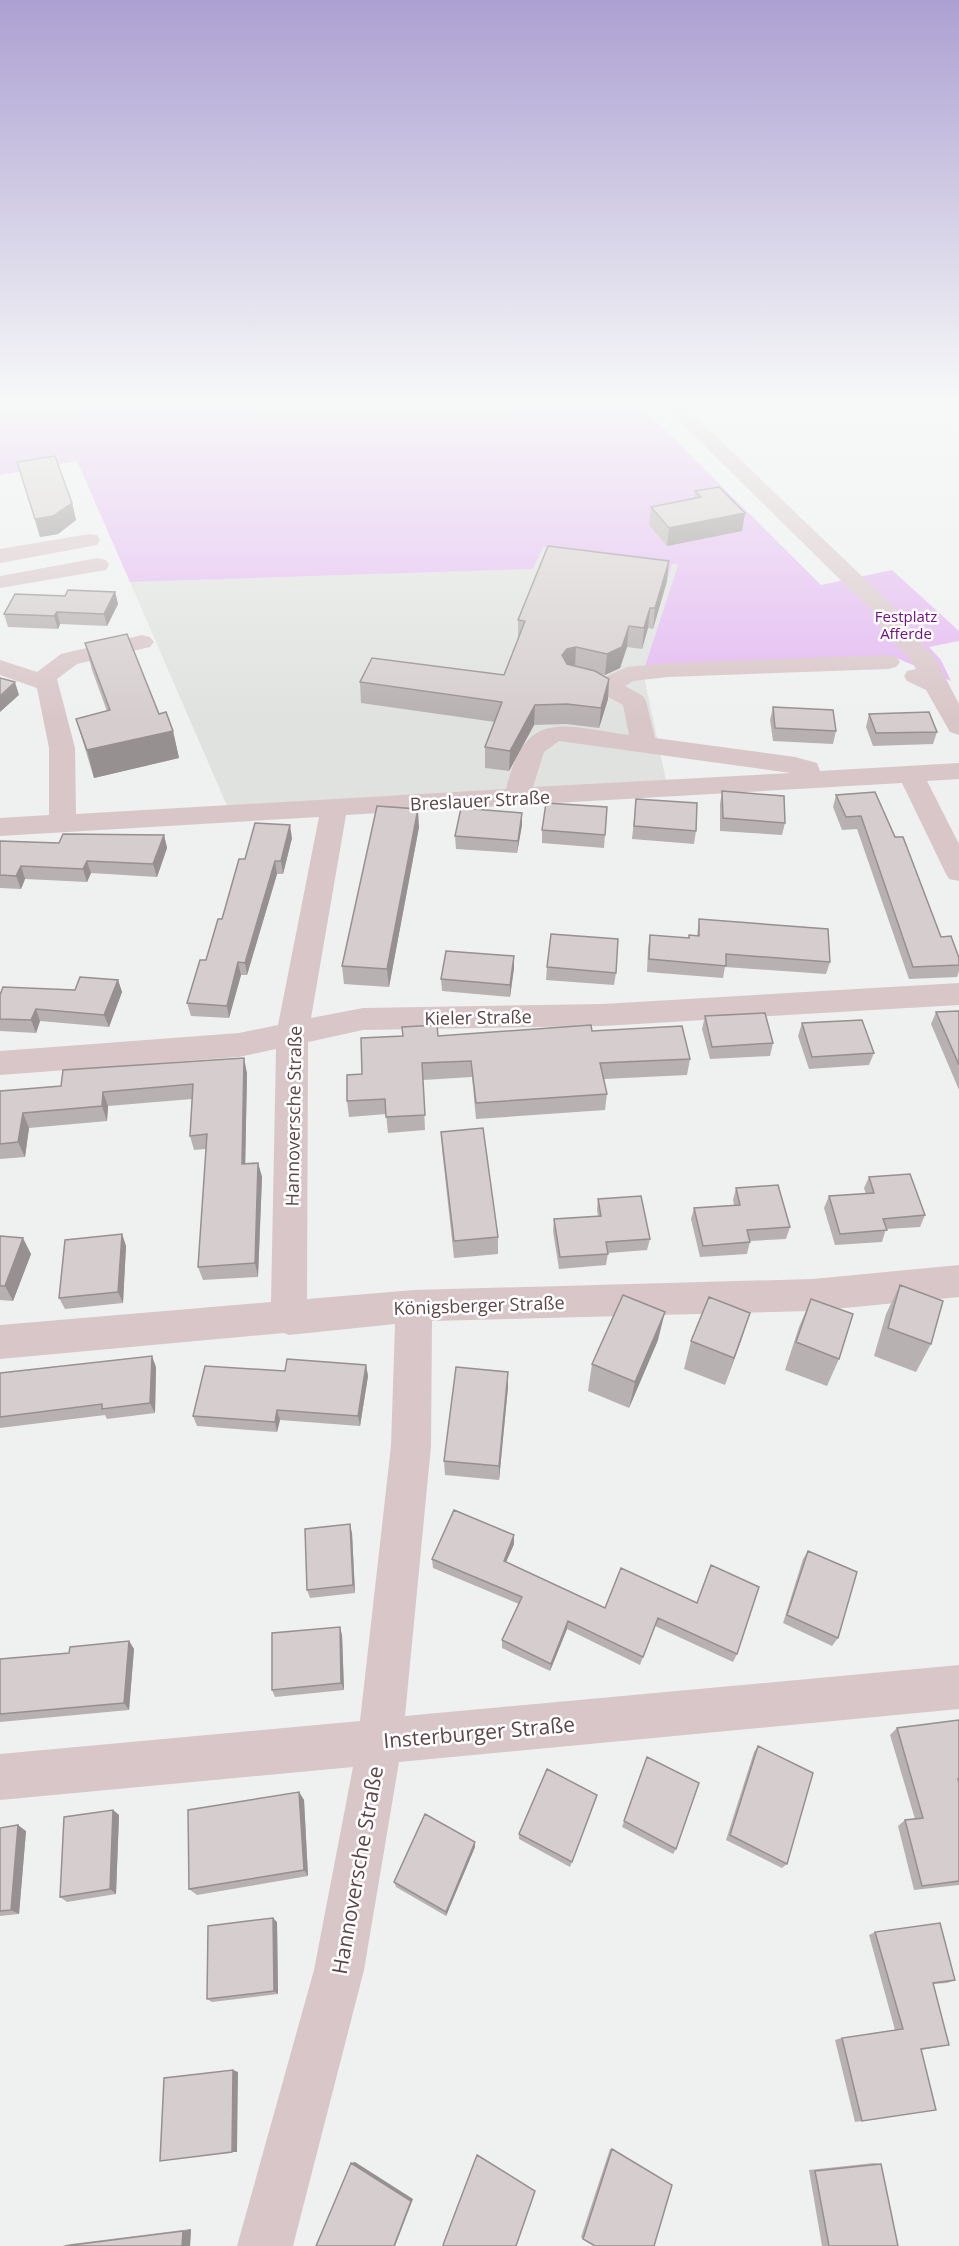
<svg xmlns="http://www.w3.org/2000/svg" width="959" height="2246" font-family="'Open Sans',sans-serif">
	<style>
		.commercial { fill: #e6fbfd }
		.education { fill: #e0e2df }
		.green { fill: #e4b9f2 }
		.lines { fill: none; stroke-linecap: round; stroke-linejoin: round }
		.minor { fill: #d9c6c9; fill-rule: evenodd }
		.wall { fill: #b8b1b1 }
		.shaded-wall { fill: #969090 }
		.building { fill: #d6cece; stroke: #969090; stroke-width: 1.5 }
		.labels { text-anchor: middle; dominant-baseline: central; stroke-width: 5; stroke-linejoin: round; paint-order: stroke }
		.far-park-label { font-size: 15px; fill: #751084; stroke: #fff }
		.street-label { font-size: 18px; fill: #5d4549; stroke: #fff }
		.near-street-label { font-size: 21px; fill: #5d4549; stroke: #fff }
	</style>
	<rect width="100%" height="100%" fill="#eef1ef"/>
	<!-- commercial -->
	<path class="commercial" d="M930 404H959V428Z"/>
	<!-- education -->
	<path class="education" d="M542 547 678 565 643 672 668 790 231 815 130 582 533 569Z"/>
	<!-- green -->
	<path class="green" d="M129 404H639L821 585 892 570 959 631V641L929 647 941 660 951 681 894 657 643 672 678 565 672 564 667 581 570 551 543 547 533 569 130 582 77 461 0 475V414L58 413Z"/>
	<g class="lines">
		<!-- minor -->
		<path class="minor" d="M662 404H682L890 603 903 624 935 658 959 704V735L950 732 926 690 907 681 904 676 907 671 916 669 912 661 885 633 872 611Z
			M89 534 97 535 100 540 97 545 0 563V549Z
			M98 558 106 560 109 565 106 570 0 588V576Z
			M142 635 150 637 154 642 150 647 77 664 57 679 75 748 76 814 506 789C526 707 562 726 629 735L623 705 594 689 582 686 579 681 582 676 591 674 605 677 627 667 668 663 888 655 896 657 900 662 896 667 888 669 668 677 633 681 625 686 643 696 646 701 655 738 795 757 817 763 820 771 959 763V779L927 781 959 844V881L949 879 945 872 902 783 346 815 311 1018 363 1008 603 1004 959 983V1005L603 1026 363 1030 308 1042 307 1299 414 1290 813 1279 959 1265V1297L813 1311 432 1321 431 1446 405 1716 959 1665V1709L399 1762 364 1970 293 2246H237L314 1970 353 1767 0 1800V1754L360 1721 391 1446 395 1324 289 1335 284 1333 0 1359V1325L271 1302 276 1049 239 1057 0 1075V1051L239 1033 278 1025 319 817 0 836V818L49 815V748L37 688 0 675V660L37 672 61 654ZM559 741 791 773 533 787 544 752Z"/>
	</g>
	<!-- wall -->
	<path class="wall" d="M17 462 72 503 76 520 58 534 40 537Z
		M695 491 745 513 742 531 667 546 649 525 651 507 694 499Z
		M667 581 653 629 648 628 642 649 627 647 620 668 605 675 600 674 609 679 608 699 599 728 566 724 534 725 509 771 485 768V747L495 722 361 703 360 682 504 675 518 639V620Z
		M115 592 118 604 107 626 60 624 58 629 8 627 4 614Z
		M85 643 159 714 173 731 179 758 94 778 76 719 107 711 92 670Z
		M773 707 836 731 833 744 773 741 770 720Z
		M869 714 937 732 933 744 873 746 866 727Z
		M722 791 785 823 782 835 720 831V804Z
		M875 792 941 937 959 958V971L957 977 909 979 857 829 842 830 833 807 836 795Z
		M636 799 696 831 694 844 632 839Z
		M607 807 604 848 542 843V830Z
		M522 813V825L517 853 456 849 455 836Z
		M419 827 389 987 344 984 342 966Z
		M164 835 167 848 157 877 91 873 87 882 25 879 21 889 0 888V841L59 843Z
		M292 838 283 874H277L247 975H241L229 1018 191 1016 187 1003 206 960 245 859Z
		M699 919 830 962 826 974 725 967 723 978 647 972 648 948 650 935 689 938 697 936Z
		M514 956V968L510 997 442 991 441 979Z
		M547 967 616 973 614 985 546 980Z
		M118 980 122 992 109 1027 40 1021 36 1033 0 1031V995L75 990Z
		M959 1011V1090L931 1024 936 1012Z
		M705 1016 773 1043 770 1056 710 1059 702 1029Z
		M802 1023 874 1053 869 1065 809 1069 798 1036Z
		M592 1031 690 1059 687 1075 604 1079 607 1094 605 1110 476 1119 472 1077 423 1080 425 1130 388 1133 386 1114 349 1117 347 1101 362 1074 438 1036Z
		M247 1073 245 1163H258L262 1177 258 1277 203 1280 198 1267 206 1149 194 1150 190 1136 192 1099 108 1106 107 1121 29 1128 25 1157 0 1159V1091Z
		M441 1132 498 1237V1254L454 1258 442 1149Z
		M869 1177 925 1215 920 1227 886 1229 882 1242 835 1245 824 1208 829 1196 866 1194 864 1188Z
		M736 1188 790 1227 786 1239 750 1241 747 1254 700 1257 691 1219 694 1208 734 1205 733 1200Z
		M598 1199 650 1239 647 1250 608 1253 606 1265 559 1269 553 1231 554 1219 598 1216 597 1210Z
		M122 1234 126 1246 123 1303 65 1309 59 1298Z
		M0 1236 31 1254 13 1301 0 1300Z
		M900 1285 931 1344 916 1372 874 1356 886 1314Z
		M811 1299 839 1359 827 1386 785 1370 799 1327Z
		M750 1313 725 1385 684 1369 691 1341Z
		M658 1340 629 1408 588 1391 592 1364Z
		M366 1365 368 1376 360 1426 280 1420 277 1432 197 1426 193 1416 285 1371Z
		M156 1367 155 1413 107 1419 105 1415 0 1428V1373Z
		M508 1387 499 1480 445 1475 444 1461Z
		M352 1533 355 1593 310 1598 307 1590Z
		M514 1544 506 1562 605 1608 621 1568 737 1654 733 1662 655 1626 640 1665 567 1629 550 1671 502 1648V1640L519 1604 433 1568 432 1559Z
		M808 1551 838 1638 832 1646 783 1623 803 1559Z
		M342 1635 344 1690 275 1697 272 1690Z
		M129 1641 134 1649 129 1710 0 1722V1659L69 1653Z
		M959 1720V1885L914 1890 898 1826 905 1820 915 1819 890 1735 897 1728Z
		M758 1746 787 1864 782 1868 726 1840 754 1752Z
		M645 1763 676 1849 673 1854 622 1827Z
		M299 1792 304 1800 308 1876 197 1895 189 1889Z
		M597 1795 570 1867 519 1839V1834Z
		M113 1810 119 1815 116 1894 67 1902 60 1897Z
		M0 1828 26 1831 19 1914 0 1916Z
		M475 1842V1847L446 1916 396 1887 394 1882Z
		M277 1922 278 1994 212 2002 207 1999Z
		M875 1932 955 1980 947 1983 933 1984 949 2045 921 2050 862 2121 855 2122 835 2040 842 2038 895 2030 869 1935Z
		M610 2149H612L583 2239 581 2237Z
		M874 2163 881 2164 898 2246H822L809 2170Z
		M191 2229 190 2246H62L71 2244Z"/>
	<!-- shaded-wall -->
	<path class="shaded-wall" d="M72 503 76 520 58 534 40 537 35 519Z
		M745 513 742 531 667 546 669 528Z
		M669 561 667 581 653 629 655 608Z
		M115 592 118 604 107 626 104 614Z
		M650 608 648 628 642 649 644 628Z
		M57 612 60 624 58 629 54 616Z
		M629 626 627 647 620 668 605 675 607 654Z
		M576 647 575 668 561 676 562 655 567 649Z
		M609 679 608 699 599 728 601 708Z
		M15 682 19 695 0 712V696Z
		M535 705 534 725 509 771 510 751Z
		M173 731 179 758 94 778 87 750Z
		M418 809 419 827 389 987 387 969Z
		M522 813V825L517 853 518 841Z
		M290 825 292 838 283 874 281 861Z
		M164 835 167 848 157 877 153 864Z
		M87 861 91 873 87 882 83 869Z
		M275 861 277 874 247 975 245 963Z
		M21 866 25 879 21 889 16 876Z
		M514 956V968L510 997V985Z
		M238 962 241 975 229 1018 227 1006Z
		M118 980 122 992 109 1027 104 1015Z
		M36 1009 40 1021 36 1033 31 1020Z
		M244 1058 247 1073 245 1178 242 1164Z
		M103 1092 108 1106 107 1121 102 1106Z
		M23 1113 29 1128 25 1157 18 1142Z
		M258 1163 262 1177 258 1277 255 1263Z
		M122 1234 126 1246 123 1303 118 1292Z
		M23 1238 31 1254 13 1301 5 1286Z
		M665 1312 658 1340 629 1408 635 1382Z
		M750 1313 741 1341 725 1385 734 1358Z
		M152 1356 156 1367 155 1413 150 1403Z
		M366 1365 368 1376 360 1426 358 1416Z
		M508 1372V1387L499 1480V1466Z
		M277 1410 280 1420 277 1432 275 1422Z
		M350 1524 352 1533 355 1593 353 1585Z
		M514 1535V1544L503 1569 504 1561Z
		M568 1621 567 1629 550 1671 551 1664Z
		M340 1627 342 1635 344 1690 341 1683Z
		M129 1641 134 1649 129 1710 124 1703Z
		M299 1792 304 1800 308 1876 304 1870Z
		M113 1810 119 1815 116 1894 110 1889Z
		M18 1825 26 1831 19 1914 11 1910Z
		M475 1842V1847L446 1916V1912Z
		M273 1918 277 1922 278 1994 274 1991Z
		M233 2070 238 2072 237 2152H232Z
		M355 2162 413 2199 395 2246H394L351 2163Z
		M191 2229 190 2246H182L183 2231Z"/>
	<!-- building -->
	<path class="building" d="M55 456 72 503 53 516 35 519 17 462Z
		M719 487 745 513 669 528 651 507 701 497 695 491Z
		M548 546 669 561 655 608H650L644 628 629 626 622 647 607 654 576 647 567 649 562 655 567 664 595 671 609 679 601 708 567 704 535 705 510 751 485 747 502 702 360 682 372 658 504 675 525 621 518 620Z
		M68 590 115 592 104 614 57 612 54 616 4 614 15 594 65 596Z
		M127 634 159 714 166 712 173 731 87 750 76 719 110 710 85 643Z
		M0 678 15 682 0 696Z
		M773 707 833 710 836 731 775 728Z
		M929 712 937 732 876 733 869 714Z
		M722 791 784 796 785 823 723 818Z
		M875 792 895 837H903L941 937 951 936 959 958V965L913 967 861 816 846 817 836 795Z
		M636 799 697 803 696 831 634 826Z
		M546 803 607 807 605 835 542 830Z
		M377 806 418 809 387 969 342 966Z
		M461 808 522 813 518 841 455 836Z
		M255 823 290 825 281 861H275L245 963 238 962 227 1006 187 1003 200 960H206L218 919H222L239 859H245Z
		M63 834 164 835 153 864 87 861 83 869 21 866 16 876 0 875V841L59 843Z
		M699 919 828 929 830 962 726 954V966L649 959 650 935 689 938V935L699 936Z
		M551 934 618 939 616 973 547 967Z
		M446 951 514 956 510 985 441 979Z
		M80 977 118 980 104 1015 36 1009 31 1020 0 1019V995L3 987 75 990Z
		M959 1011V1065L936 1012Z
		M765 1013 773 1043 712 1047 705 1016Z
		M862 1020 874 1053 812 1057 802 1023Z
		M437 1025 438 1036 591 1025 592 1031 682 1026 690 1059 600 1063 607 1094 476 1103 471 1061 422 1063 425 1115 386 1117 385 1099 347 1101V1075L362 1074 361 1038 403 1036 402 1027Z
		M244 1058 242 1164 258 1163 255 1263 198 1267 207 1134 190 1136 193 1084 103 1092 102 1106 23 1113 18 1142 0 1144V1091L61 1086 63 1070Z
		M483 1128 498 1237 454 1241 441 1132Z
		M910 1174 925 1215 883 1219 887 1230 840 1234 829 1196 874 1193 869 1177Z
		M778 1185 790 1227 747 1230 750 1242 703 1246 694 1208 740 1205 736 1188Z
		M641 1196 650 1239 606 1242 608 1254 560 1257 554 1219 601 1216 598 1199Z
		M122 1234 118 1292 59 1298 65 1240Z
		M0 1236 23 1238 5 1286H0Z
		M900 1285 943 1301 931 1344 888 1328Z
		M623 1295 665 1312 635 1382 592 1364Z
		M709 1297 750 1313 734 1358 691 1341Z
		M811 1299 853 1314 839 1359 796 1342Z
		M152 1356 150 1403 102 1409V1404L0 1417V1373Z
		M287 1359 366 1365 358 1416 277 1410 275 1422 193 1416 205 1366 285 1371Z
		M456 1367 508 1372 499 1466 444 1461Z
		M454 1510 514 1535 504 1561 605 1608 621 1568 697 1603 711 1565 759 1587 737 1654 658 1618 643 1657 568 1621 551 1664 502 1640 522 1597 432 1559Z
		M350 1524 353 1585 307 1590 305 1529Z
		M808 1551 857 1572 838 1638 787 1615Z
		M340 1627 341 1683 272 1690V1633Z
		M129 1641 124 1703 0 1714V1659L69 1653 70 1647Z
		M959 1720V1779H958L959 1783V1881L922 1886 905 1820 923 1818 897 1728Z
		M758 1746 813 1773 787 1864 730 1835Z
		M647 1757 699 1783 676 1849 624 1821Z
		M547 1769 597 1795 572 1862 519 1834Z
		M299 1792 304 1870 189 1889 188 1810Z
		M113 1810 110 1889 60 1897 64 1817Z
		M425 1814 475 1842 446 1912 394 1882Z
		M18 1825 11 1910 0 1911V1828Z
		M273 1918 274 1991 207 1999 208 1926Z
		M940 1923 955 1980 933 1983 949 2045 921 2049 936 2110 862 2121 842 2038 903 2029 875 1932Z
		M233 2070 232 2152 160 2161 164 2078Z
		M612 2149 672 2185 654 2246H595L583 2239Z
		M477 2155 535 2191 516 2246H444L443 2245Z
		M351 2163 411 2201 394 2246H316Z
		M881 2164 898 2246H829L815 2171Z
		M183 2231 182 2246H65Z"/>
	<!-- sky -->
	<linearGradient id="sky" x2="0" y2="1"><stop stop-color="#aca0d2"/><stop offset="0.56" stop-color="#f7f9f8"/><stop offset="1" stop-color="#f7f9f8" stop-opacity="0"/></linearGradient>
	<rect width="959" height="719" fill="url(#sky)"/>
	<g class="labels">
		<!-- far-park labels -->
		<g class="far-park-label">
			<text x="906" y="616">Festplatz<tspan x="906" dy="17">Afferde</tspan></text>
		</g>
		<!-- street labels -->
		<g class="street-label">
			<text transform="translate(480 800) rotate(-3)">Breslauer Straße</text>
			<text transform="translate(478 1017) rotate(-1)">Kieler Straße</text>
			<text transform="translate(293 1116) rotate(-89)">Hannoversche Straße</text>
			<text transform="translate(479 1305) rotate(-2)">Königsberger Straße</text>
		</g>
		<!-- near-street labels -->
		<g class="near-street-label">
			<text transform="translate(479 1732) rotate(-5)">Insterburger Straße</text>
			<text transform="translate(357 1870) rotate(-80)">Hannoversche Straße</text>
		</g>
	</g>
</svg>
